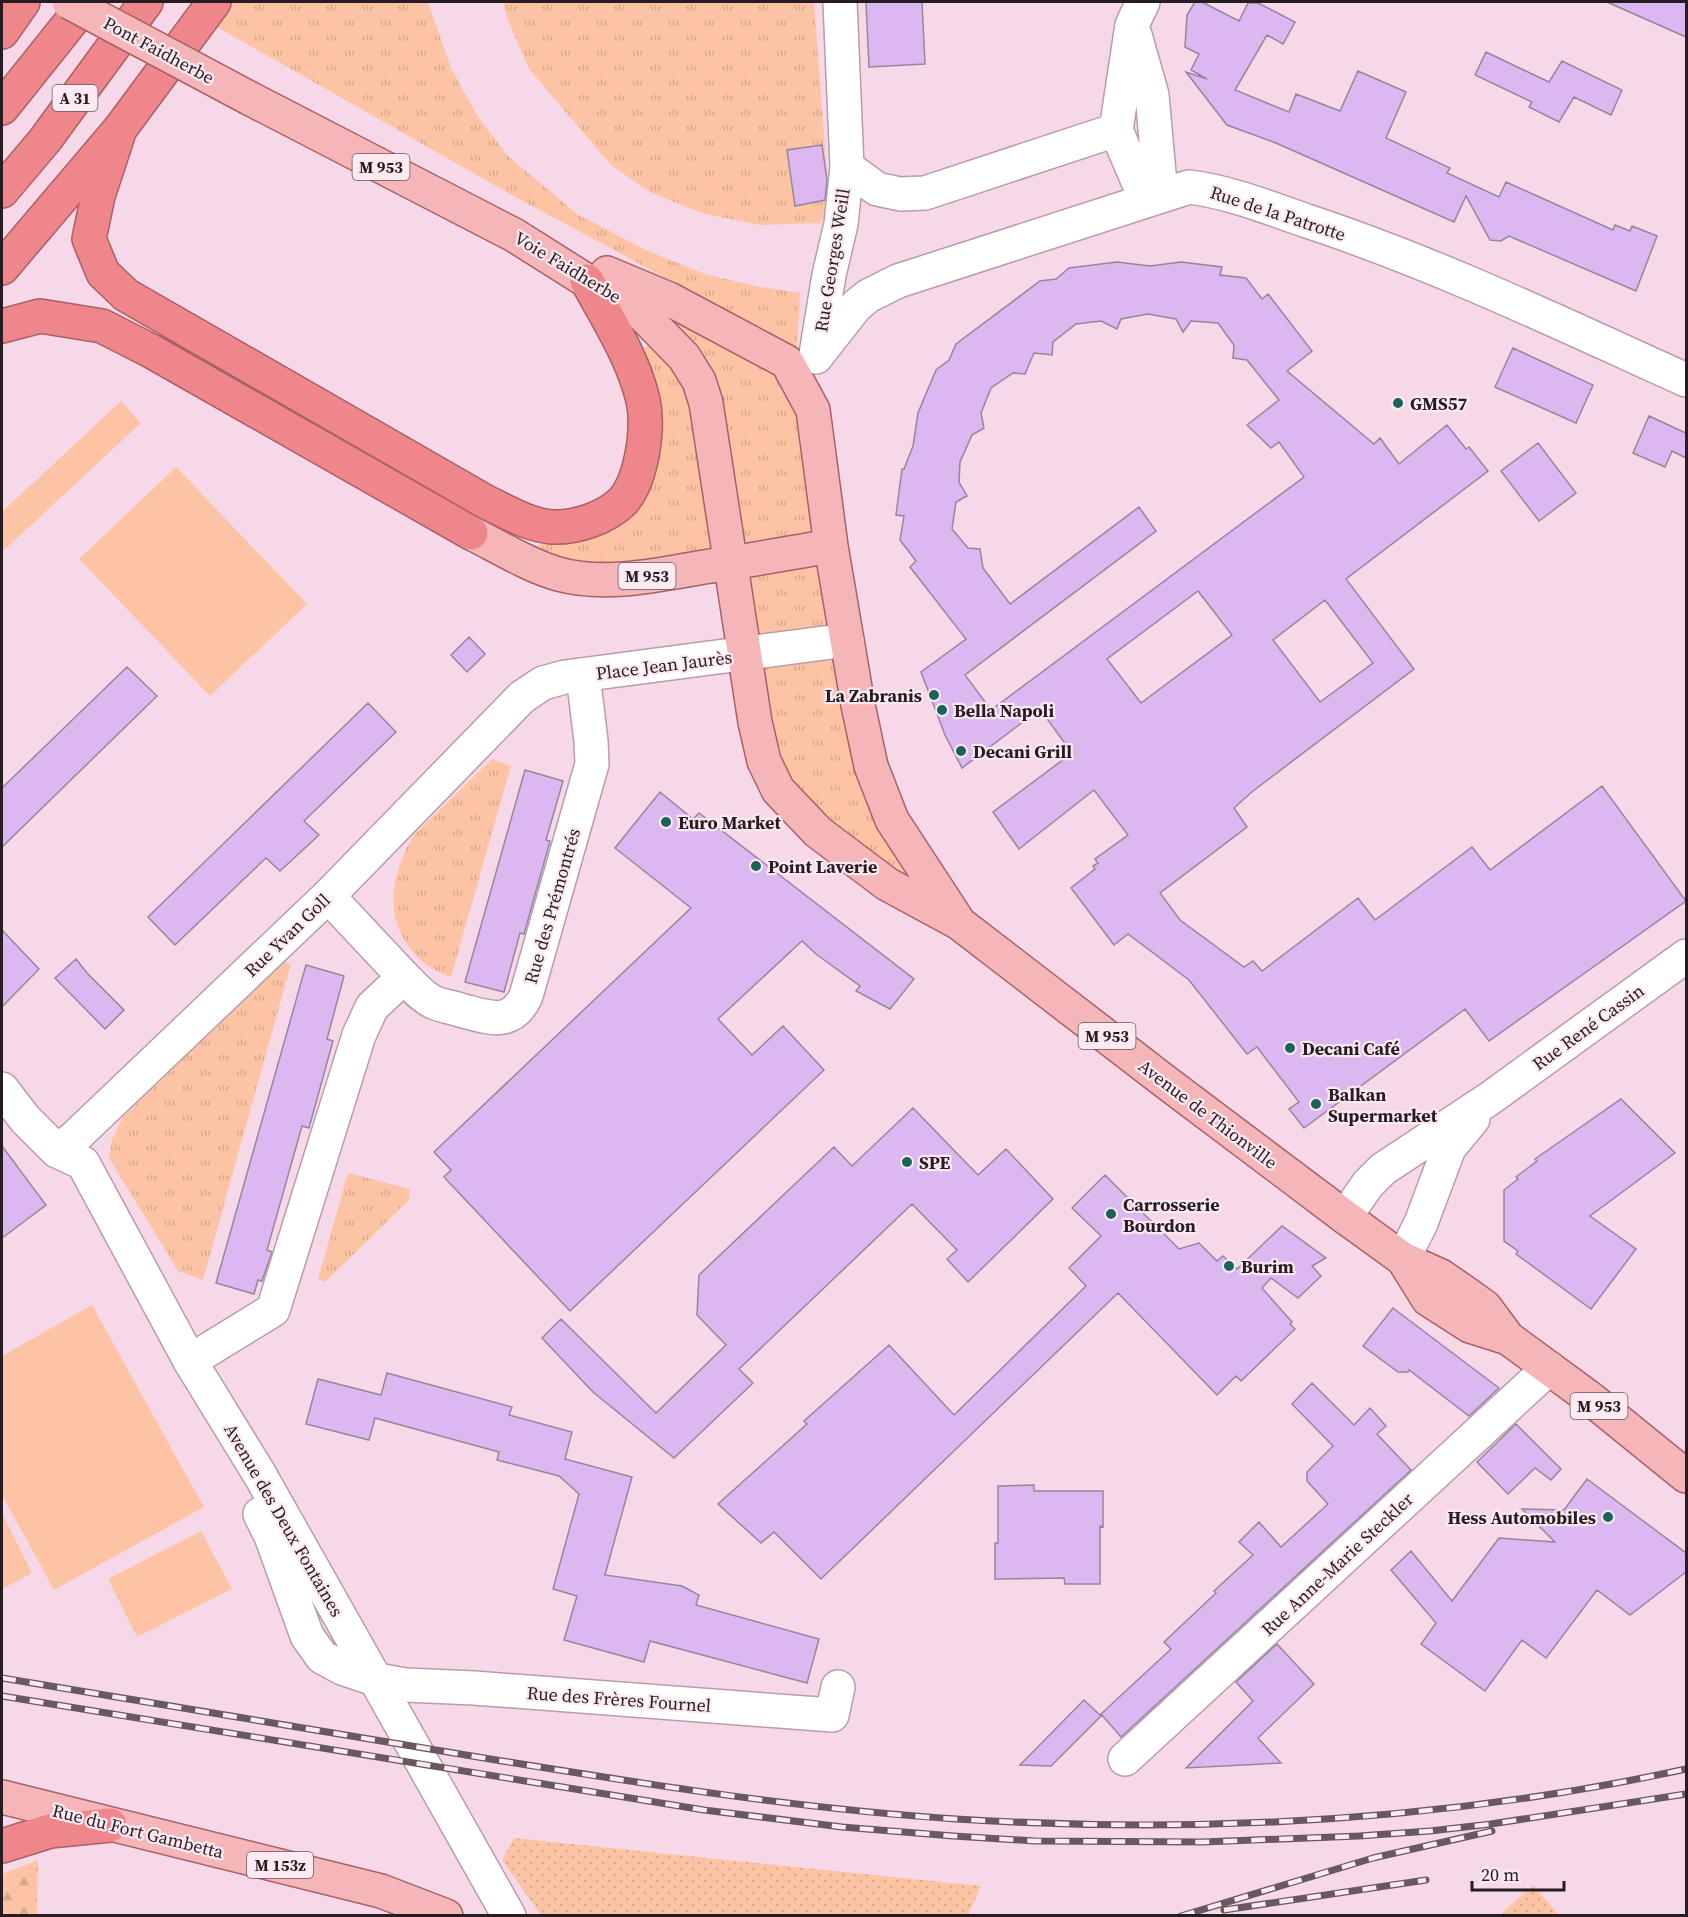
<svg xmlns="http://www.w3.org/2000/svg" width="1688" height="1917" font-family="'Source Serif 4',serif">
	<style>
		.grass { fill: url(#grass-tufts) }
		.forest { fill: url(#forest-firs) }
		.garden { fill: url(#garden-dots) }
		.pitch { fill: #fcc4a4 }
		.building { fill: #dbb8f0; stroke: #95869e; stroke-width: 1.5; fill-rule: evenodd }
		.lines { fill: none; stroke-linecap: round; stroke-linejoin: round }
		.street-casing { stroke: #b99cab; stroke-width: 36 }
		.secondary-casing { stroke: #b99cab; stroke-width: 36 }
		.primary-casing { stroke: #a86166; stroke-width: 36 }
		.highway-casing { stroke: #a86166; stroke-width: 36 }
		.street { stroke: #fff; stroke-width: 33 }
		.secondary { stroke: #fff; stroke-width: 33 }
		.primary { stroke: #f5b6b9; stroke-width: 33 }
		.highway { stroke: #ee868b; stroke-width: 33 }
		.rail-casing { stroke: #695861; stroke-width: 7 }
		.rail { stroke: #fce9f2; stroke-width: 4.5; stroke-dasharray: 14; stroke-linecap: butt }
		.primary-bridge-casing { stroke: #a86166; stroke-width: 36; stroke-linecap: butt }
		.primary-bridge { stroke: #f5b6b9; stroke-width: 33 }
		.poi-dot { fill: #19635a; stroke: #fce9f2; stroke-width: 2 }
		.labels { text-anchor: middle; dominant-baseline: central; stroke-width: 4.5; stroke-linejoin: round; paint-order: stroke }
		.shield { fill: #fce9f2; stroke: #675a60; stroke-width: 1.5 }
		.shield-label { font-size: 16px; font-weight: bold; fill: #271c22 }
		.street-label { font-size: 18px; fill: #271c22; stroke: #fce9f2 }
		.poi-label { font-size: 18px; font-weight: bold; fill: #271c22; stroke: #fce9f2; text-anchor: start }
	</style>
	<defs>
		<pattern id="grass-tufts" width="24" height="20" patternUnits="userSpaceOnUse" patternTransform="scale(1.5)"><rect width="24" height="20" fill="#fcc4a4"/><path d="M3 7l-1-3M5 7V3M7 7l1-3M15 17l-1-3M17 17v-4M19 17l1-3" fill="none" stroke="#d8a88d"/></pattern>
		<pattern id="forest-firs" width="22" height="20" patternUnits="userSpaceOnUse" patternTransform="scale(1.5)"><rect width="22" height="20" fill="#fcc4a4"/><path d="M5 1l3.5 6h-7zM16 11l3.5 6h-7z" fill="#d8a88d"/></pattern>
		<pattern id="garden-dots" width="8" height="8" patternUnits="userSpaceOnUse" patternTransform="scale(1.5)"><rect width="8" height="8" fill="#fcc4a4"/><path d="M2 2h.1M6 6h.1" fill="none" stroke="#d8a88d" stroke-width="1.8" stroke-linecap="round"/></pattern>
	</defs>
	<rect width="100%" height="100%" fill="#f7d8e8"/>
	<!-- grass -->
	<path class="grass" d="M233 2H428L451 68 478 117 508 156 577 214 648 251 705 274 755 286 800 293 797 349 510 194 217 27Z
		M503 2H814L829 202 821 223 760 225 705 214 651 193 611 165 529 69 507 18Z
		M669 299 787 362 871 766 959 923 778 790 730 563 677 572 527 561 553 527 636 476 628 357 665 336Z
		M492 759 511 766 451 977C444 974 436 971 430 967 424 964 420 959 416 955 382 920 391 873 414 835Z
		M282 962 291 964 203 1280 178 1271 109 1158 112 1139 123 1117Z
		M348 1173 410 1189 409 1200 325 1282 318 1279Z"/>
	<!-- forest -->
	<path class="forest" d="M38 1860 37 1915H2V1874Z"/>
	<!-- garden -->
	<path class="garden" d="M514 1838 981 1886 968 1915H541L502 1860Z
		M1533 1885 1559 1915H1500Z"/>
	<!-- pitch -->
	<path class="pitch" d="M121 401 141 423 2 552V512Z
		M176 467 307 604 210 696 79 559Z
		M92 1305 204 1507 54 1590 2 1495V1356Z
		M2 1513 32 1573 2 1589Z
		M201 1531 232 1589 137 1637 108 1579Z"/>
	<!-- building -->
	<path class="building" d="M866 2H922L925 64 869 67Z
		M1195 2H1202L1239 21 1248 3H1258L1295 22 1283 44 1267 35 1235 90 1289 112 1296 94 1340 111 1358 71 1406 92 1386 138 1450 168 1447 173 1499 197 1506 182 1613 230 1615 225 1630 231 1632 226 1657 236 1636 291 1509 236 1501 241 1490 240 1466 196 1454 222 1276 143 1227 125 1186 72 1207 79 1191 70 1199 54 1185 47 1187 15Z
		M1607 2H1686V37Z
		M1486 52 1549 82 1562 61 1622 90 1611 115 1574 97 1559 122 1529 107 1532 102 1475 75Z
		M822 145 827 180 825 200 795 206 787 150Z
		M1117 262 1150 266 1181 262 1222 267 1220 275 1246 278 1262 299 1268 294 1312 351 1287 371 1374 444 1380 438 1399 464 1447 425 1466 449 1469 447 1488 471 1346 579 1414 669 1253 791 1234 808 1247 827 1160 893 1180 920 1244 967 1253 961 1262 971 1358 898 1375 920 1472 847 1490 870 1602 786 1686 901 1489 1041 1465 1009 1304 1128 1289 1109 1299 1102 1257 1047 1247 1054 1189 980 1128 934 1114 945 1071 888 1095 869 1093 866 1098 863 1095 859 1128 835 1094 790 1019 849 993 812 1072 753 1040 709 962 768 945 735 921 672 966 639 910 567 916 561 900 540 904 516 896 515 902 469H904L913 446 918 413 936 370 949 360 956 344 1040 281 1056 279 1069 268ZM1148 314 1176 319 1183 332 1191 321 1218 323 1234 345 1233 358 1247 360 1279 400 1247 425 1271 448 1279 442 1304 477 991 710 965 675 1156 531 1139 507 1010 604 983 568 980 549 968 548 952 529 956 502 967 496 959 482 960 462 972 435 984 428 981 413 991 388 1013 373 1025 374 1034 353 1052 355 1053 342 1076 324 1101 321 1117 329 1121 319ZM1198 591 1232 635 1141 703 1107 659ZM1325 600 1373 663 1320 702 1273 640Z
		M1513 348 1593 385 1576 423 1495 387Z
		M1649 416 1686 433V458L1672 451 1665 467 1633 453Z
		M1538 443 1576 493 1539 521 1501 471Z
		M469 637 485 654 467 672 451 655Z
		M127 667 157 696 2 847V788Z
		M368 703 396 732 304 821 319 835 280 871 266 858 175 945 148 917Z
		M525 770 563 781 546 840 550 841 524 934 520 933 504 992 465 982Z
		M660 792 693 819 699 813 914 979 890 1009 856 991 860 986 816 954 802 941 718 1019 752 1055 783 1026 824 1070 570 1311 444 1177 451 1170 434 1152 691 908 615 848Z
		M2 930 39 969 2 1007Z
		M76 959 87 973 124 1010 105 1029 55 978Z
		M306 965 344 976 327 1039 333 1041 309 1128 302 1126 267 1250 272 1252 262 1281 258 1280 254 1294 216 1283Z
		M1621 1099 1675 1153 1590 1216 1636 1249 1591 1309 1516 1254 1518 1251 1504 1241V1190L1518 1179 1516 1177 1537 1161 1535 1159Z
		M913 1108 978 1175 1006 1149 1053 1199 968 1282 947 1259 957 1250 912 1204 739 1369 753 1383 674 1458 593 1392 542 1338 561 1319 656 1413 726 1345 697 1315 699 1275 834 1147 852 1166Z
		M2 1146 46 1205 2 1238Z
		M1105 1175 1179 1249 1199 1243 1217 1261 1223 1256 1237 1269 1282 1226 1326 1258 1312 1266 1321 1276 1298 1298 1271 1278 1262 1288 1292 1322 1290 1324 1295 1329 1241 1381 1236 1376 1217 1395 1118 1293 821 1579 774 1532 761 1543 718 1504 807 1424 804 1421 889 1345 954 1415 1086 1286 1069 1268 1101 1236 1072 1208Z
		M1393 1308 1434 1339 1499 1388 1469 1416 1409 1370 1408 1372H1398L1363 1346Z
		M387 1373 512 1407 509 1415 572 1432 565 1459 632 1477 605 1575 682 1586 699 1595 696 1605 819 1639 807 1683 650 1641 644 1662 564 1640 577 1596 553 1589 579 1494 559 1476 497 1460 499 1452 375 1418 369 1440 306 1424 318 1379 381 1395Z
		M1312 1383 1354 1425 1370 1408 1386 1426 1377 1434 1411 1470 1121 1737 1101 1714 1171 1649 1164 1642 1216 1593 1214 1591 1253 1555 1239 1542 1259 1522 1281 1547 1328 1504 1307 1481V1472L1333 1446 1292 1404Z
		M1516 1424 1561 1469 1551 1480 1535 1468 1508 1494 1477 1462Z
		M1587 1479 1686 1553V1572L1630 1615 1597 1590 1546 1658 1522 1640 1485 1691 1421 1644 1436 1623 1391 1570 1411 1551 1452 1601 1499 1538 1555 1542 1522 1509 1564 1510Z
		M1034 1485V1491H1103V1527L1100 1526V1584H1065L1064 1578 995 1579V1543H998V1486Z
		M1277 1644 1314 1684 1258 1738 1281 1763 1186 1768 1253 1701 1236 1682Z
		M1084 1700 1101 1716 1051 1766 1020 1765Z"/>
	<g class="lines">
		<!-- street casing -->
		<g class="street-casing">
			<path id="street" d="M1143 2 1132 25 1116 130 1146 200
				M1135 35 1152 95 1161 195
				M847 167 877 189 900 194 925 193 1116 130
				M328 896 404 977
				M190 1361 273 1310 359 1035 372 1007 404 977C412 985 422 997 433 1002 441 1006 452 1007 460 1010 488 1017 511 1028 526 996L592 764 591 741 583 675
				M377 1680 406 1685 474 1688 832 1715 838 1687
				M1125 1759 1549 1368"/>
		</g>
		<!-- secondary casing -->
		<g class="secondary-casing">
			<path id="secondary" d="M816 354 829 275 841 224 847 167 840 2
				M816 357 856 306 868 296 898 281 1189 187C1230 192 1269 208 1307 221 1437 264 1562 324 1686 380
				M2 1089 25 1119 57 1151 73 1139 328 896 522 697 543 683 565 677 847 640
				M57 1151 83 1163 190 1361 260 1475 509 1916
				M1345 1217 1368 1184 1383 1169 1489 1099 1686 956
				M1403 1259 1421 1223 1449 1148 1473 1119
				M260 1514 271 1536 307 1636 322 1657 342 1668 377 1680"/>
		</g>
		<!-- primary casing -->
		<g class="primary-casing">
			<path id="primary" d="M249 98 514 235 587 281 624 301 645 317 684 357 699 381 706 403 755 722 764 761 778 790 818 832 887 884 959 923 1167 1083 1345 1217 1403 1259 1441 1276 1467 1294 1485 1307 1508 1338 1591 1399 1686 1476
				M607 273 669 299 787 362 813 410 831 546 858 705 871 766 892 820 958 921
				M471 533C499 547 528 565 558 574 605 587 658 575 704 567 747 561 789 553 831 546
				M1403 1259 1428 1299 1470 1326 1508 1338
				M2 1797 381 1891 446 1916"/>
		</g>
		<!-- highway casing -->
		<g class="highway-casing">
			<path id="highway" d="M2 32 23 2
				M2 108 74 18 85 2
				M120 129 98 196 89 239 103 273 126 295 488 503C509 513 529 525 552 527 576 528 606 518 623 501 642 479 649 428 643 400 633 358 608 319 587 281
				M2 191 45 140 146 2
				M2 268 120 129 214 2
				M2 326 40 316 102 326 151 351 471 533
				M2 1846 50 1831 110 1825"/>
		</g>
		<!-- street -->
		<use href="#street" class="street"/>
		<!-- secondary -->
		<use href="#secondary" class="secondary"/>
		<!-- primary -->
		<use href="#primary" class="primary"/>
		<!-- highway -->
		<use href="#highway" class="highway"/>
		<!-- rail casing -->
		<g class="rail-casing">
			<path id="rail" d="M2 1678C164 1705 327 1732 490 1759 645 1784 800 1809 956 1819 1200 1834 1448 1821 1686 1769
				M2 1696 704 1810 842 1827 953 1836 1035 1841 1203 1842 1359 1836 1430 1831 1491 1824 1686 1794
				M1224 1910 1426 1880
				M1181 1916 1373 1858 1492 1831"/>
		</g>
		<!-- rail -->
		<use href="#rail" class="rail"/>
		<!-- primary-bridge casing -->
		<g class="primary-bridge-casing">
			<path id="primary-bridge" d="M69 2 249 98"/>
		</g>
		<!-- primary-bridge -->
		<use href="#primary-bridge" class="primary-bridge"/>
	</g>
	<!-- markers -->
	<g class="poi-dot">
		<circle cx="1398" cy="403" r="6"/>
		<circle cx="934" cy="695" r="6"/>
		<circle cx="942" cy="710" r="6"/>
		<circle cx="961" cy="751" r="6"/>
		<circle cx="666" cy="822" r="6"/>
		<circle cx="756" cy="866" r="6"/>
		<circle cx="1290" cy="1048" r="6"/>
		<circle cx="1316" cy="1104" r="6"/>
		<circle cx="907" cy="1162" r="6"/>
		<circle cx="1111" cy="1214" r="6"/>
		<circle cx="1229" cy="1266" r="6"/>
		<circle cx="1608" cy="1517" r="6"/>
	</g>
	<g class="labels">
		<!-- shield labels -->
		<g class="shield">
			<rect x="52.5" y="85" width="45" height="26" rx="4.5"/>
			<rect x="352.5" y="154" width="57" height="26" rx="4.5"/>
			<rect x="618.5" y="563" width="57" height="26" rx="4.5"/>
			<rect x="1078.5" y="1023" width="57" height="26" rx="4.5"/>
			<rect x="1570.5" y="1393" width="57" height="26" rx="4.5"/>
			<rect x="247" y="1852" width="66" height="26" rx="4.5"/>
		</g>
		<g class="shield-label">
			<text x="75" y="98">A 31</text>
			<text x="381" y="167">M 953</text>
			<text x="647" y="576">M 953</text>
			<text x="1107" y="1036">M 953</text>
			<text x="1599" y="1406">M 953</text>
			<text x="280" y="1865">M 153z</text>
		</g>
		<!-- street labels -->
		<g class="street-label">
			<text transform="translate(159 50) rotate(28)">Pont Faidherbe</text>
			<text transform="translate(1278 213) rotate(18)">Rue de la Patrotte</text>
			<text transform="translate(832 260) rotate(-81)">Rue Georges Weill</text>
			<text transform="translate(568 267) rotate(31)">Voie Faidherbe</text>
			<text transform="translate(664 665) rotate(-7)">Place Jean Jaurès</text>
			<text transform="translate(552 906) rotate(-74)">Rue des Prémontrés</text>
			<text transform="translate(287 935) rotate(-44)">Rue Yvan Goll</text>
			<text transform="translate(1588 1027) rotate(-36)">Rue René Cassin</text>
			<text transform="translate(1208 1114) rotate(37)">Avenue de Thionville</text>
			<text transform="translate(284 1520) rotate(60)">Avenue des Deux Fontaines</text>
			<text transform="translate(1337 1564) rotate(-43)">Rue Anne-Marie Steckler</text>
			<text transform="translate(619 1699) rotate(4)">Rue des Frères Fournel</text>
			<text transform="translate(138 1831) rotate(14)">Rue du Fort Gambetta</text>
		</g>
		<!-- poi labels -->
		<g class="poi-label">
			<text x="1410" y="403">GMS57</text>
			<text x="922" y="695" text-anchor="end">La Zabranis</text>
			<text x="954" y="710">Bella Napoli</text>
			<text x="973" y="751">Decani Grill</text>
			<text x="678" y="822">Euro Market</text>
			<text x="768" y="866">Point Laverie</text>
			<text x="1302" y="1048">Decani Café</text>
			<text x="1328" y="1094">Balkan<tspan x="1328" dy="21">Supermarket</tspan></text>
			<text x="919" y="1162">SPE</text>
			<text x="1123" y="1204">Carrosserie<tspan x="1123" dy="21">Bourdon</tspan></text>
			<text x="1241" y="1266">Burim</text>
			<text x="1596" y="1517" text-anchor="end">Hess Automobiles</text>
		</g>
	</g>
	<!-- border -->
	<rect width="1688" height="1917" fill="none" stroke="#271c22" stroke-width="6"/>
	<!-- scale -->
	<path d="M1472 1881v9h92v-9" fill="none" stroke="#271c22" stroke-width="3"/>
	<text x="1481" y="1881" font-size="18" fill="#271c22" stroke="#fce9f2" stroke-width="4.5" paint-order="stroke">20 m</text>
</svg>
